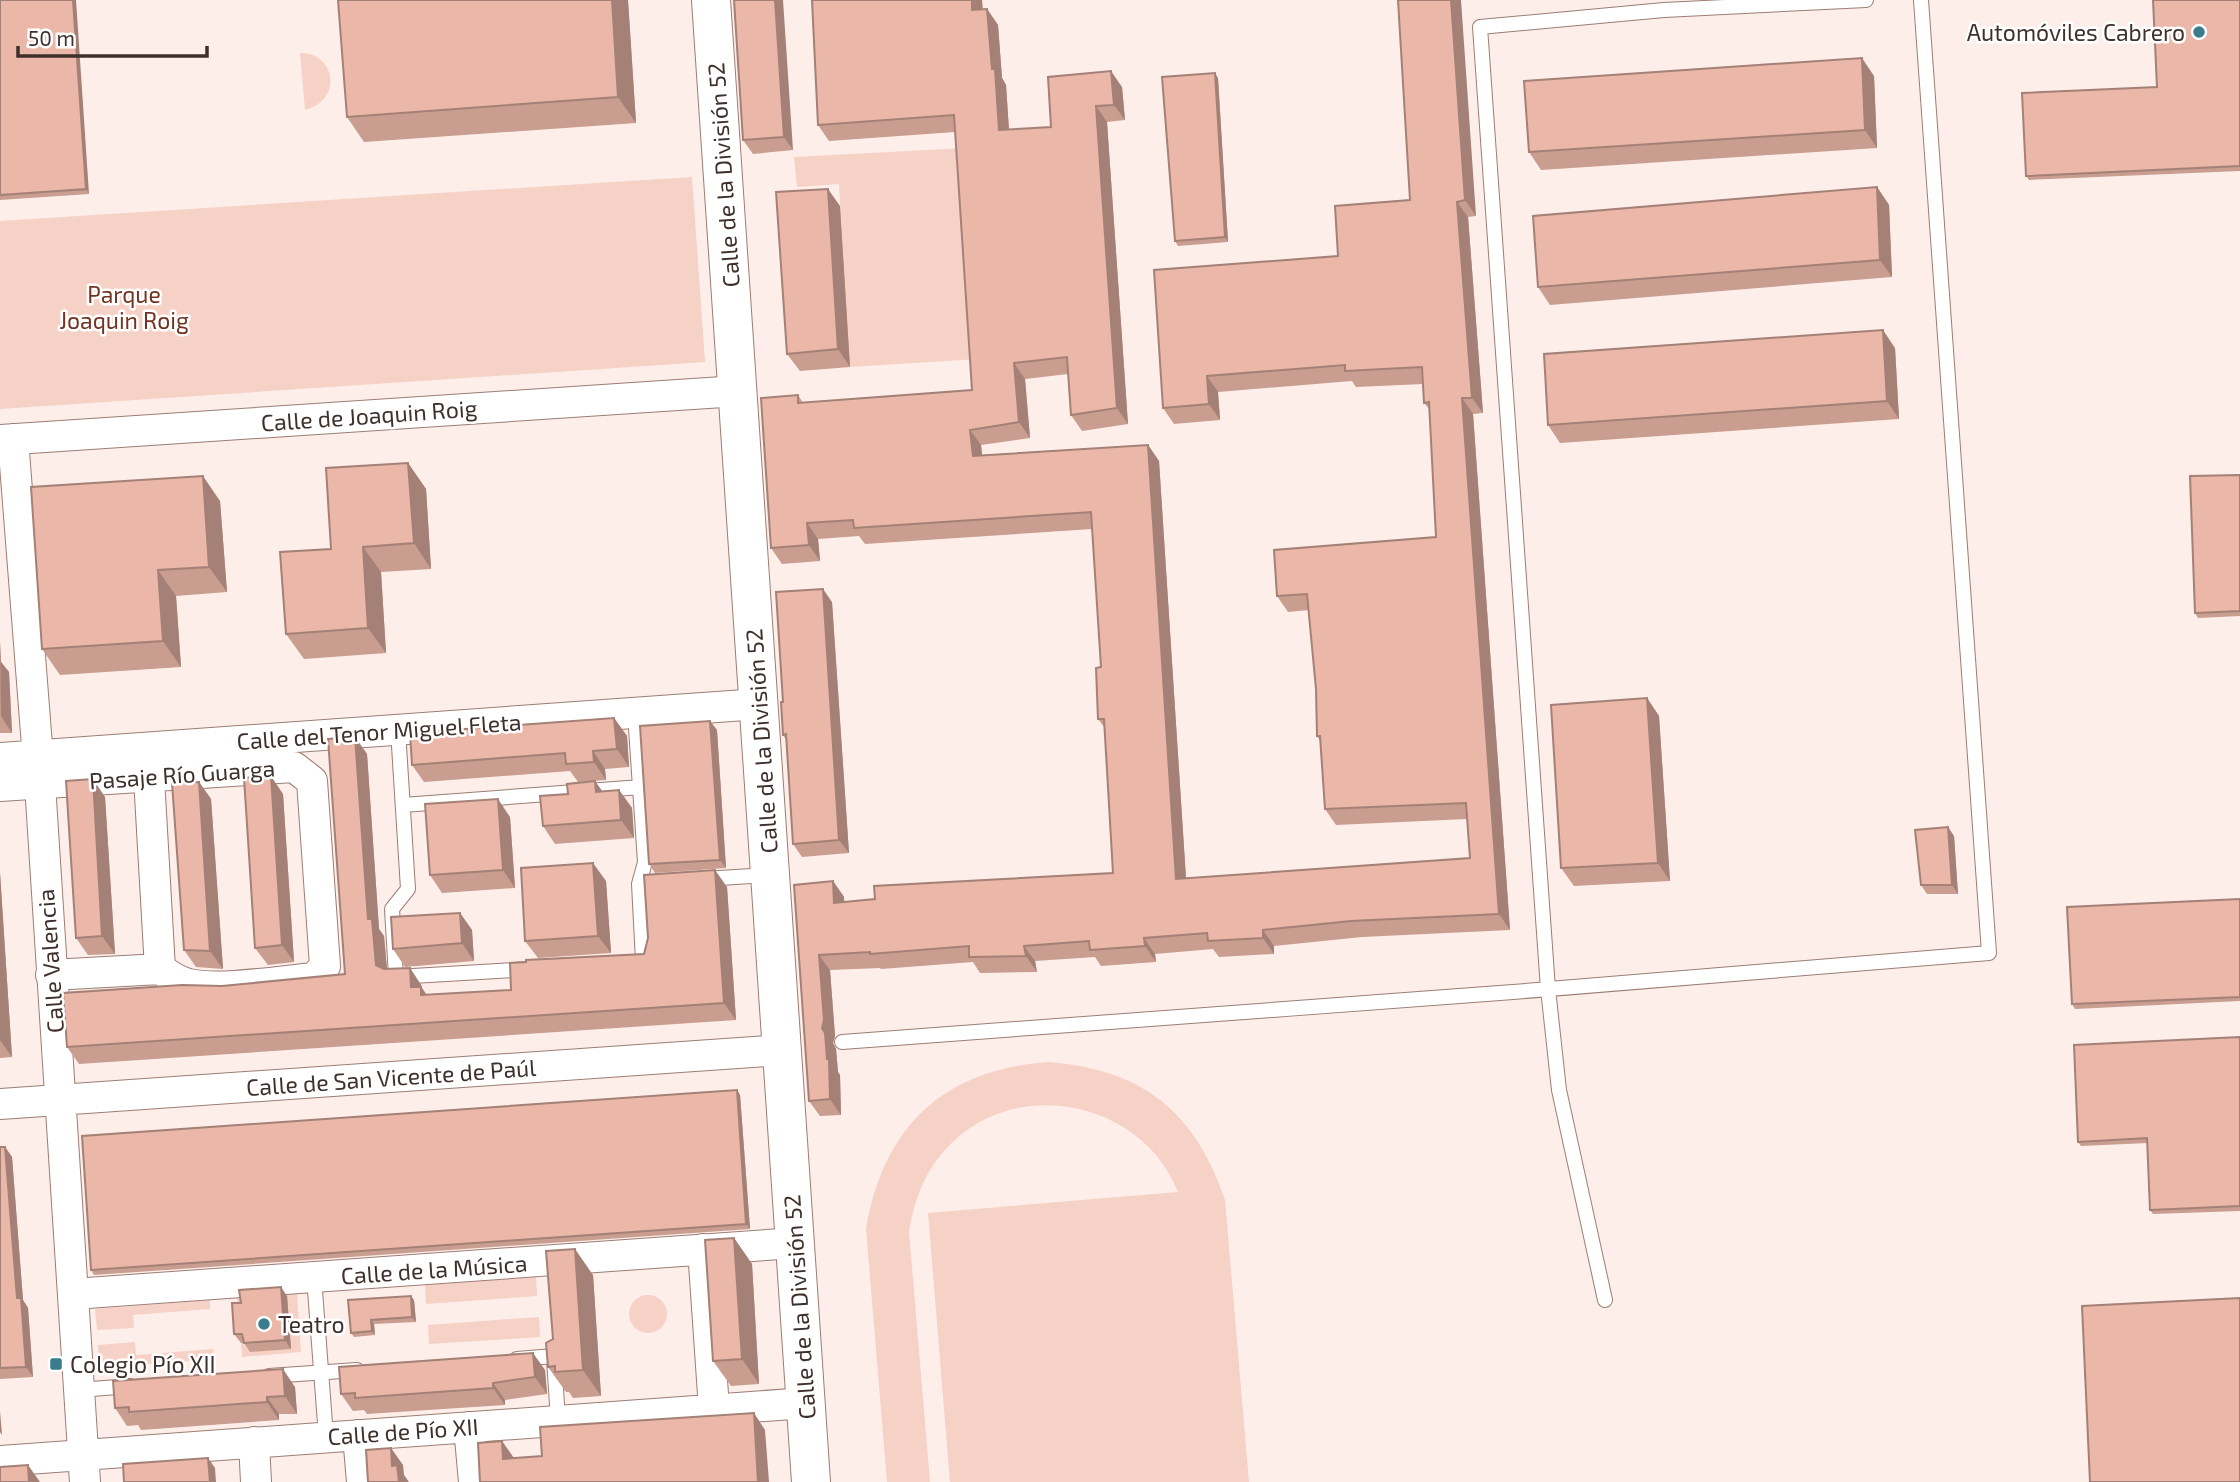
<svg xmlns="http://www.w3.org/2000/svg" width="2240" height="1482" font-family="'Exo 2',sans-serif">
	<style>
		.green { fill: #f6d1c6 }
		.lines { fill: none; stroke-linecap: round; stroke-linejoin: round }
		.lane-casing { stroke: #9c7d73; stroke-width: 16 }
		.street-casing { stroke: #9c7d73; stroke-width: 32 }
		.secondary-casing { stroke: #9c7d73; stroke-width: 40 }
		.lane { stroke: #fff; stroke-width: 14 }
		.street { stroke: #fff; stroke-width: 30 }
		.secondary { stroke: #fff; stroke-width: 38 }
		.wall { fill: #c99d90 }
		.shaded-wall { fill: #a48076 }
		.building { fill: #eab7a8; stroke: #a48076; stroke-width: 2 }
		.poi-dot { fill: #3a7c8d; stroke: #fff; stroke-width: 2.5 }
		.labels { text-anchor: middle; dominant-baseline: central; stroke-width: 5; stroke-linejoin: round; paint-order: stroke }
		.poi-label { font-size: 23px; fill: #3e302c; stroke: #fff; text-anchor: start }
		.street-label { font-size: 23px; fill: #3e302c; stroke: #fff }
		.park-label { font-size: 23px; fill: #723321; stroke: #fff }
	</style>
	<rect width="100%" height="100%" fill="#fdeeea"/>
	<!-- green -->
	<path class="green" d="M300 53C337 53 342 101 305 110Z
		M966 148 978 359 850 367 839 184 797 187 794 157Z
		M692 177 705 362 0 409V221Z
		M1048 1062C1142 1069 1195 1111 1225 1200L1249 1482H950L928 1213 1178 1192C1142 1099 1011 1074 945 1150 924 1173 914 1201 909 1232L930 1482H887L866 1229C884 1126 943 1070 1048 1062Z
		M536 1277 537 1296 426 1304 425 1285Z
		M297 1293 301 1352 242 1357 241 1343 249 1342 238 1312 237 1298Z
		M629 1314a19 19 0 1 1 38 0a19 19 0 1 1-38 0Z
		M210 1300V1309L133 1315 134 1328 97 1330 95 1309Z
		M539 1317 540 1337 429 1344 428 1325Z
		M135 1342 136 1355 213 1349 214 1359 99 1368 98 1345Z"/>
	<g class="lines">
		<!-- lane casing -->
		<g class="lane-casing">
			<path id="lane" d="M398 730 408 889 392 909 396 977 530 969
				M403 805 641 787
				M703 879 767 875
				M634 962 643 961 639 884 645 862 635 713
				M842 1042 1513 992 1989 953 1921 0
				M314 1277 326 1437
				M1605 1300 1559 1090 1548 989 1480 27 1664 10 1866 0
				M517 1359 554 1356
				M554 1359 558 1420
				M269 1376 357 1370
				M79 1390 130 1386"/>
		</g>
		<!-- street casing -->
		<g class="street-casing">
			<path id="street" d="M13 439 40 784 85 1482
				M0 440 738 391
				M0 758 759 704
				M149 778 160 969
				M0 786 294 767 312 781 325 966 314 978C280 981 220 991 189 984 178 982 169 975 160 969L51 975
				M0 1104 782 1050
				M703 1249 714 1409
				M73 1294 795 1243
				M469 1427 474 1482
				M358 1435 362 1482
				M254 1442 256 1482
				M0 1461 806 1403"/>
		</g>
		<!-- secondary casing -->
		<g class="secondary-casing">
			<path id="secondary" d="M711 0 811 1482"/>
		</g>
		<!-- lane -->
		<use href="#lane" class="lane"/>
		<!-- street -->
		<use href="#street" class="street"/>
		<!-- secondary -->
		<use href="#secondary" class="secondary"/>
	</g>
	<!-- wall -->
	<path class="wall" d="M0 0 89 194 0 200Z
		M338 0H628L636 123 364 142 347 117Z
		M734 0 793 150 753 154 743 140Z
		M982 0 983 9H987L998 25 1002 78 1006 85 1009 130 1051 127 1122 87 1125 120 1107 122 1128 424 1082 431 1071 415 1068 374 1025 379 1030 438 981 445 982 455 1148 445 1159 461 1186 878 1470 858 1467 819 1336 825 1325 809 1321 742 1317 736 1316 689 1309 610 1288 612 1277 596 1436 537 1430 410 1424 403 1423 384 1356 387 1352 381 1218 392 1220 420 1174 424 1163 408 1338 256 1410 200 1398 0 1476 216 1468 217 1483 413 1473 414 1510 930 1362 937 1274 946V954L1219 957 1213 949 1155 954 1156 962 1101 966 1095 957 1035 961 1037 972 980 973 973 962 881 969 880 968 830 970 835 1036 833 1043 836 1049 838 1072 840 1075 841 1115 820 1116 809 1101 794 885 833 881 844 897V902L1113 873 1105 728 1098 719 1101 667 1092 529 865 544 859 536 818 539 820 561 782 564 771 548 798 395 803 403 972 390 955 132 829 141 818 125Z
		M2240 0V171L2029 180 2026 176 2157 87Z
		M1874 76 1877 148 1541 170 1529 152Z
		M1218 78 1228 242 1178 246 1175 241Z
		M1877 187 1889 205 1892 277 1550 305 1538 287Z
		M840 206 850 367 800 371 787 354Z
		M1895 348 1899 419 1560 443 1548 425Z
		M408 463 426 489 431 569 381 572 386 653 304 659 286 634 331 549Z
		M2240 475V616L2198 618 2195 613Z
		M220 501 227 592 176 596 181 667 60 675 42 649Z
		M832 602 849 853 802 857 793 844 786 740 783 735V702Z
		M0 642 1 662 9 672 12 733H0Z
		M1647 698 1659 716 1670 881 1574 886 1561 868Z
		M614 718 627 736 629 767 605 769 606 780 578 782 570 771 424 782 412 765Z
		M717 730 726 868 655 873 649 864Z
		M355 737 367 754 379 929 384 936 387 969 410 968 421 985 422 988 426 995 511 990 644 954 727 887 736 1020 79 1064 67 1047 222 986 345 974Z
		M199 782 211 799 223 969 196 967 184 950Z
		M619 790 632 808 634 838 555 844 543 826 602 791Z
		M283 794 294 962 268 965 255 948Z
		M105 797 115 954 88 955 76 938Z
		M510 817 515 888 442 893 430 875Z
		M1954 836 1958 894H1927L1921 885Z
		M0 873 12 1057 0 1058Z
		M606 881 611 953 538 958 525 941Z
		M2240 899V1001L2075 1009 2072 1004Z
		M460 913 472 930 474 961 405 967 393 949Z
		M2240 1037V1211L2153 1214 2150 1210 2148 1143 2081 1146 2078 1142Z
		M737 1090 740 1095 750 1229 94 1275 91 1270Z
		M0 1147H5L12 1157 23 1300 28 1308 33 1377 0 1379Z
		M734 1238 752 1264 759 1384 731 1386 713 1361Z
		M593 1275 601 1396 573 1398 569 1392H566L548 1367 553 1339Z
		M287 1296 291 1349 250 1352 244 1343H241L234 1334 241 1303Z
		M348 1300H414L416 1322 374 1324 375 1335 354 1337 351 1333Z
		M545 1370 547 1394 505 1400V1405L367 1414 364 1410 353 1411 341 1394Z
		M295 1387 297 1414H279V1420L141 1430 138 1425 127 1426 115 1408Z"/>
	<!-- shaded-wall -->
	<path class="shaded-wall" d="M73 0H76L89 194 86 189Z
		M612 0H628L636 123 618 97Z
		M775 0H783L793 150 784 137Z
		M972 0H982L983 26 972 10Z
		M1451 0H1461L1476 216 1465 200Z
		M987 9 998 25 1002 78 1006 85 1010 146 999 130 992 69Z
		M1862 58 1874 76 1877 148 1865 130Z
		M1111 71 1122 87 1125 120 1114 105Z
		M1215 73 1218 78 1228 242 1225 237Z
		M1096 106 1107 122 1128 424 1117 408Z
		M1877 187 1889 205 1892 277 1880 260Z
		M828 189 840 206 850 367 838 349Z
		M1457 202 1468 217 1483 413 1472 398Z
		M1883 330 1895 348 1899 419 1887 401Z
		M1014 363 1025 379 1030 438 1019 422Z
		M1207 376 1218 392 1220 420 1209 404Z
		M1462 398 1473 414 1510 930 1499 914Z
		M970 430 981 445 984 472 973 456Z
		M1148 445 1159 461 1187 894 1176 879Z
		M408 463 426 489 431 569 414 543Z
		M203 476 220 501 227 592 209 567Z
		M807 523 818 539 820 561 809 545Z
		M363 547 381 572 386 653 368 628Z
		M158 570 176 596 181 667 163 641Z
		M823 589 832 602 849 853 839 840Z
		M0 642 1 662 9 672 12 733 1 716Z
		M1647 698 1659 716 1670 881 1658 863Z
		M614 718 627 736 629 767 617 749Z
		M710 721 717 730 726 868 720 860Z
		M355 737 367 754 379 929 384 936 388 982 376 965 368 919Z
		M593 751 605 769 606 780 594 762Z
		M271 776 283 794 294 962 282 945Z
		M93 779 105 797 115 954 102 936Z
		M595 781 608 799 596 792Z
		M199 782 211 799 223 969 210 951Z
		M619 790 632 808 634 838 621 820Z
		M498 799 510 817 515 888 503 870Z
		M1948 827 1954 836 1958 894 1952 885Z
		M593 863 606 881 611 953 598 936Z
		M715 870 727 887 736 1020 724 1003Z
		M0 873 12 1057 0 1040Z
		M833 881 844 897 845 919 834 903Z
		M460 913 472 930 474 961 462 943Z
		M1263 930 1274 946V954L1263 938Z
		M1144 938 1155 954 1156 962 1145 946Z
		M1024 946 1035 961 1037 972 1026 956Z
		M819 955 830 970 835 1036 833 1043 836 1049 838 1072 840 1075 841 1115 830 1099 827 1059 822 1028Z
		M410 968 421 985 422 988 433 1004 411 987Z
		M737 1090 740 1095 750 1229 746 1224Z
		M5 1147 12 1157 23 1300 28 1308 33 1377 26 1367 17 1298Z
		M734 1238 752 1264 759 1384 742 1359Z
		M575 1249 593 1275 601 1396 583 1370Z
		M281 1287 287 1296 291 1349 285 1340Z
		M411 1296 414 1300 416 1322 412 1317Z
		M371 1320 374 1324 375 1335 372 1331Z
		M533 1353 545 1370 547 1394 535 1377Z
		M283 1369 295 1387 297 1414 285 1396Z
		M493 1383 505 1400V1405L493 1388Z
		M267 1397 279 1414V1420L267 1402Z
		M0 1411 2 1435 0 1432Z
		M754 1413 765 1430 769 1482H758Z
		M502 1441 514 1458 503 1459Z
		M391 1448 403 1465 404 1475 409 1482H399L392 1466Z
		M208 1458 215 1468 216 1482H210Z
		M28 1465 40 1482H29Z"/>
	<!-- building -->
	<path class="building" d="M0 0H73L86 189 0 195Z
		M338 0H612L618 97 347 117Z
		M734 0H775L784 137 743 140Z
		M812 0H972V10L987 9 992 69H995L999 130 1051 127 1048 77 1111 71 1114 105 1096 106 1117 408 1071 415 1067 357 1014 363 1019 422 970 430 973 456 1148 445 1176 879 1470 858 1466 803 1325 809 1320 736H1317L1316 689 1307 594 1277 596 1274 550 1436 537 1429 402 1424 403 1422 367 1345 371V365L1207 376 1209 404 1163 408 1154 270 1338 256 1335 206 1410 200 1398 0H1451L1465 200 1457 202 1472 398H1462L1499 914 1351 921 1263 930V938L1208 941 1207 933 1144 938 1145 946 1090 950 1089 941 1024 946 1026 956 969 957V946L870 954V952L819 955 824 1020 822 1028 825 1033 827 1059H829L830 1099 809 1101 794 885 833 881 834 903 875 899 874 886 1113 873 1104 719H1098L1096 668 1101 667 1091 512 854 528 853 520 807 523 809 545 771 548 761 398 798 395V403L972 390 954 115 818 125Z
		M2153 0H2240V166L2026 176 2022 93 2157 87Z
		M1862 58 1865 130 1529 152 1524 81Z
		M1215 73 1225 237 1175 241 1162 77Z
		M1877 187 1880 260 1538 287 1533 216Z
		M828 189 838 349 787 354 776 192Z
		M1883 330 1887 401 1548 425 1544 354Z
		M408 463 414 543 363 547 368 628 286 634 280 552 331 549 326 468Z
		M2240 475V611L2195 613 2190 476Z
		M203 476 209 567 158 570 163 641 42 649 31 487Z
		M823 589 839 840 793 844 786 734 783 735 781 702H783L776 592Z
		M1647 698 1658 863 1561 868 1551 705Z
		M614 718 617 749 593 751 594 762 566 764 565 753 412 765 410 733Z
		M710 721 720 860 649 864 640 726Z
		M355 737 368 919H372L376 965 384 969 410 968 411 987H421V995L511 990 510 963 526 962V960L644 954 648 938 644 875 715 870 724 1003 67 1047 63 993 182 985 222 986 345 974 328 739Z
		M271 776 282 945 255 948 244 778Z
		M93 779 102 936 76 938 66 781Z
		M595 781 596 792 619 790 621 820 543 826 540 796 568 794 567 784Z
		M199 782 210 951 184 950 172 783Z
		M498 799 503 870 430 875 425 804Z
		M1948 827 1952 885H1921L1915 830Z
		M593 863 598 936 525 941 521 868Z
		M2240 899V997L2072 1004 2067 907Z
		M460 913 462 943 393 949 391 917Z
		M2240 1037V1206L2150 1210 2147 1138 2078 1142 2074 1045Z
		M737 1090 746 1224 91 1270 82 1136Z
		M0 1147H5L17 1298H21L26 1367 0 1368Z
		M734 1238 742 1359 713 1361 705 1240Z
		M575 1249 583 1370 555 1372V1366L548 1367 546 1343 553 1339 546 1251Z
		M281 1287 285 1340 244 1343 242 1334H234L232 1303H241L239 1290Z
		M411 1296 412 1317 371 1320 372 1331 351 1333 348 1300Z
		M2240 1298V1482H2090L2082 1306Z
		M533 1353 535 1377 493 1383V1388L355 1398V1393L341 1394 339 1367Z
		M283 1369 285 1396 267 1397V1402L129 1412V1407L115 1408 113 1381Z
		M754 1413 758 1482H480L478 1443 502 1441 503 1459 542 1456 540 1427Z
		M391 1448 392 1466 397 1465 399 1482H368L366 1450Z
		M208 1458 210 1482H124L123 1464Z
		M28 1465 29 1482H0V1467Z"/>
	<!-- markers -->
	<g class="poi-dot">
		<circle cx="2199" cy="32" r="7"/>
		<circle cx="264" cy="1324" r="7"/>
		<rect x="49" y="1357" width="14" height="14" rx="3.5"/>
	</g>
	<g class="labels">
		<!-- poi labels -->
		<g class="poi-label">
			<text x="2185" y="32" text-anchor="end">Automóviles Cabrero</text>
			<text x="278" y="1324">Teatro</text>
			<text x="70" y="1364">Colegio Pío XII</text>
		</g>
		<!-- street labels -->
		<g class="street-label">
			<text transform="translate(723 175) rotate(-94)">Calle de la División 52</text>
			<text transform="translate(369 415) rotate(-4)">Calle de Joaquin Roig</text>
			<text transform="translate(379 731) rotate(-4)">Calle del Tenor Miguel Fleta</text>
			<text transform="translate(761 741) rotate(-94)">Calle de la División 52</text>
			<text transform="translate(182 774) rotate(-4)">Pasaje Río Guarga</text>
			<text transform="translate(50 961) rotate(-94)">Calle Valencia</text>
			<text transform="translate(391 1077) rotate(-4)">Calle de San Vicente de Paúl</text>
			<text transform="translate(434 1269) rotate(-4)">Calle de la Música</text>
			<text transform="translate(799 1307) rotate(-94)">Calle de la División 52</text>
			<text transform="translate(403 1431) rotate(-4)">Calle de Pío XII</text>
		</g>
		<!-- park labels -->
		<g class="park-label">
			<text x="124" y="294">Parque<tspan x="124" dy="26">Joaquin Roig</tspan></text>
		</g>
	</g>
	<!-- scale -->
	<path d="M18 46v10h189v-10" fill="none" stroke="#3e302c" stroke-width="3.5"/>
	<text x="28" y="46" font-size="21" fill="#3e302c" stroke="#ffffff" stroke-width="5" paint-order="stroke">50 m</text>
</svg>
